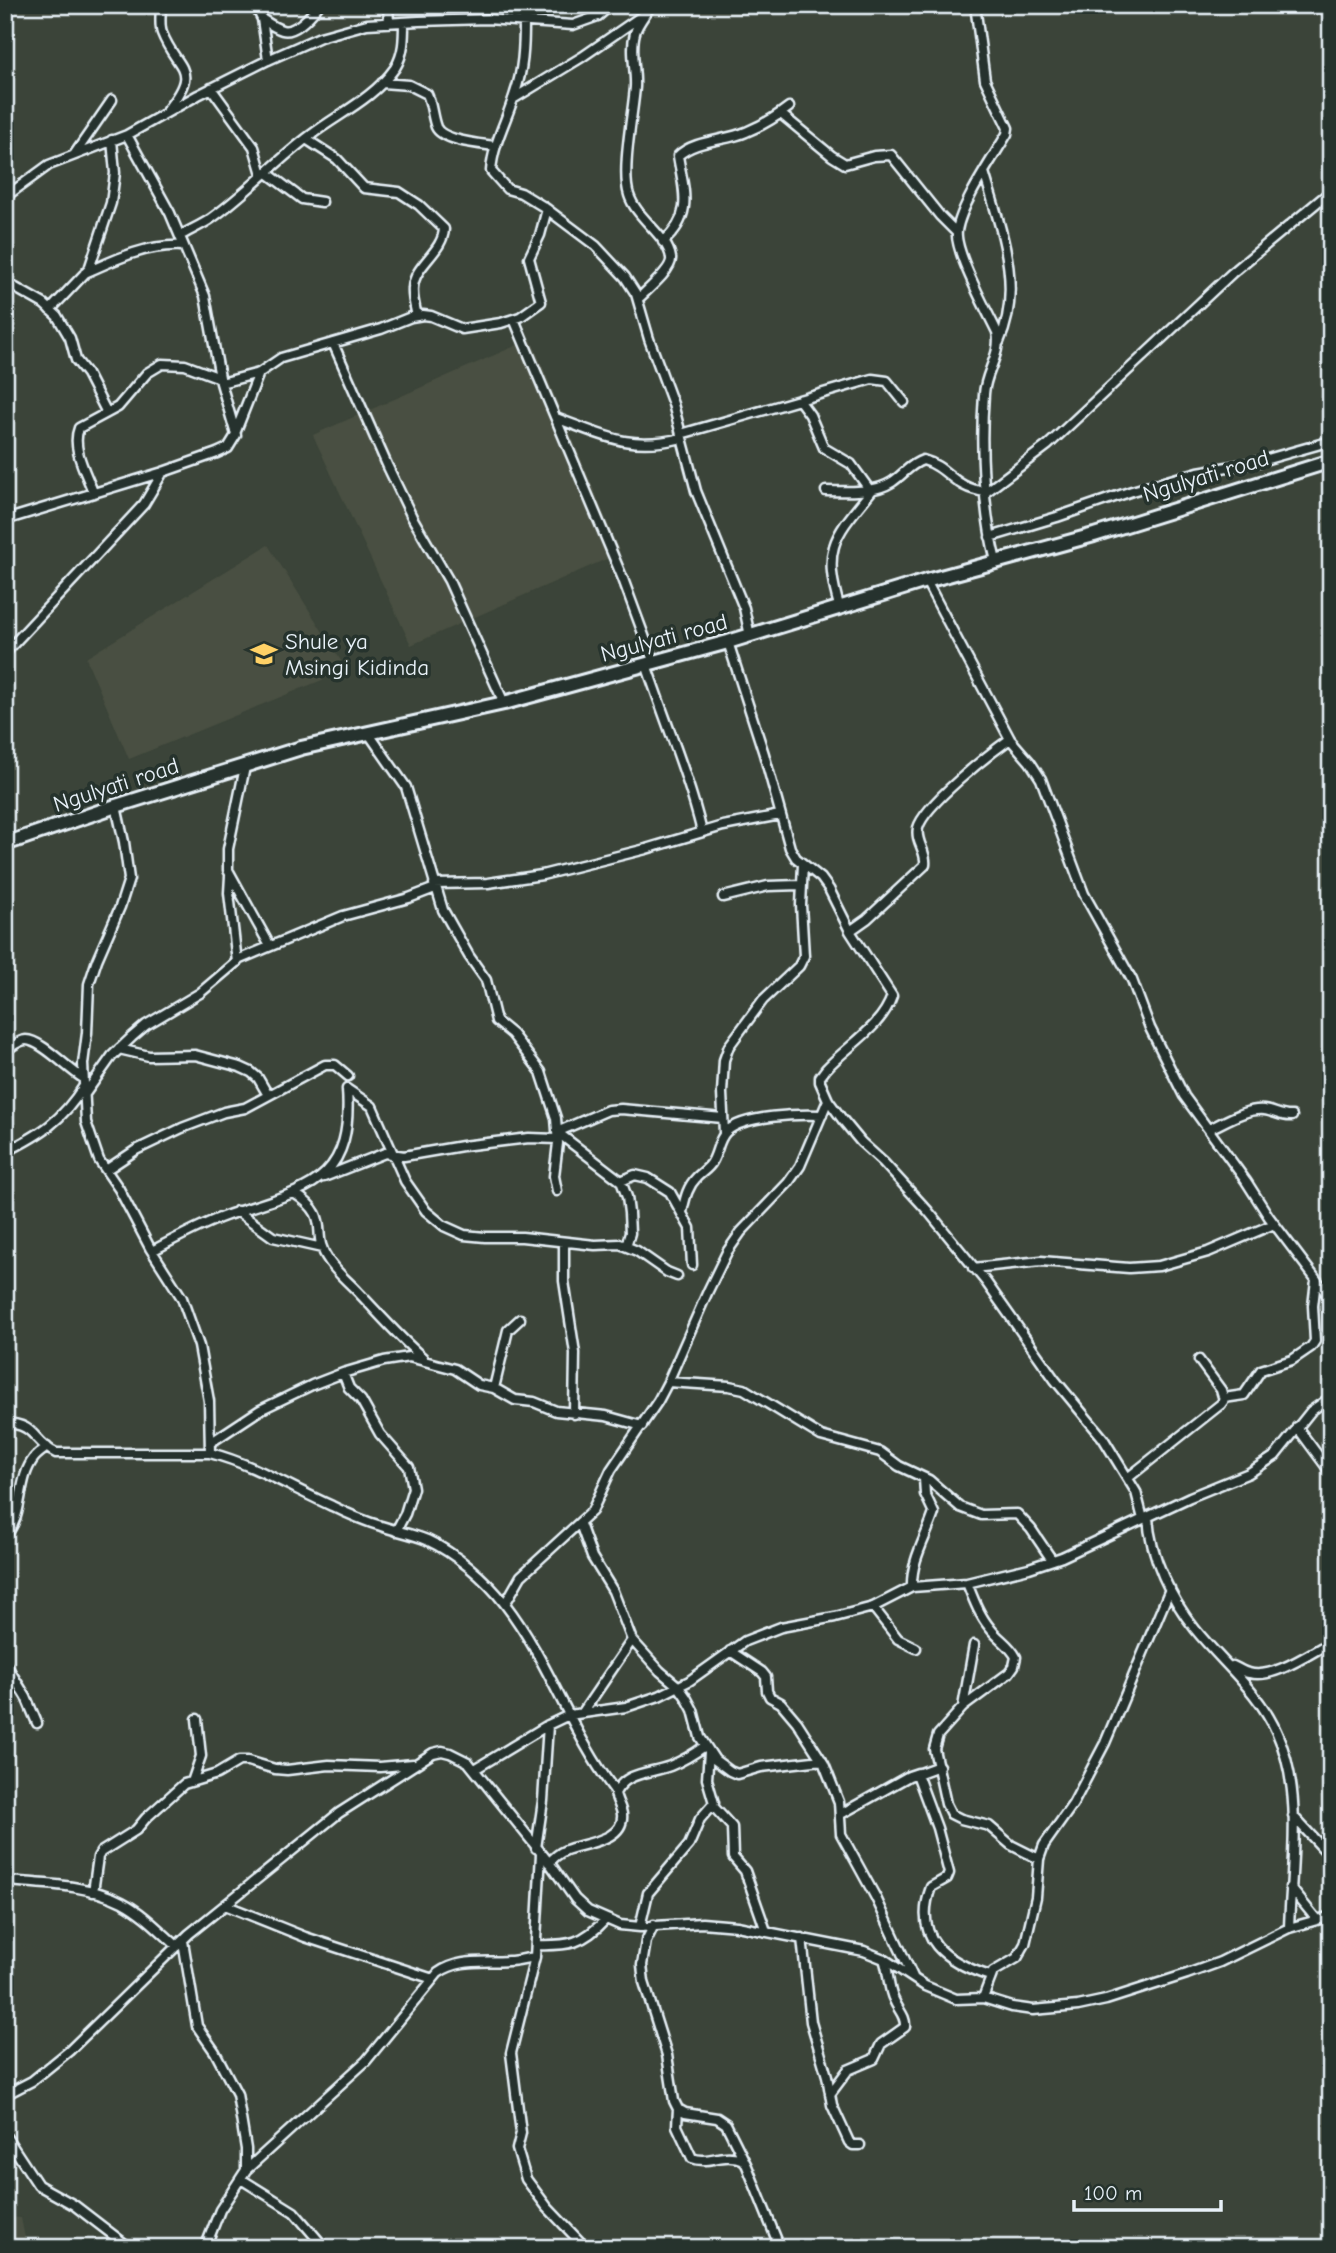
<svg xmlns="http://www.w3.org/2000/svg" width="1336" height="2253" font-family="'Comic Neue',sans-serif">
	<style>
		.built { fill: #4a5042 }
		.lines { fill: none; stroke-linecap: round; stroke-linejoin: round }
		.minor-casing { stroke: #e8f1f8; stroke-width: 13 }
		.secondary-casing { stroke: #e8f1f8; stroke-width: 18 }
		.minor { stroke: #26332d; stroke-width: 8 }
		.secondary { stroke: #26332d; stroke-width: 12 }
		.labels { text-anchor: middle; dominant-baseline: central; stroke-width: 7; stroke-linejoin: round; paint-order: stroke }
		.street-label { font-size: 23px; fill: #e8f1f8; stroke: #26332d }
		.poi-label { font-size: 23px; fill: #e8f1f8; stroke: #26332d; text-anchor: start }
	</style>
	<rect width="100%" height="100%" fill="#3b4439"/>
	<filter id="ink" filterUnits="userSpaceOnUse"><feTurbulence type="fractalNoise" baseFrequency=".0143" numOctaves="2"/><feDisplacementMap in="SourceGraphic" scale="14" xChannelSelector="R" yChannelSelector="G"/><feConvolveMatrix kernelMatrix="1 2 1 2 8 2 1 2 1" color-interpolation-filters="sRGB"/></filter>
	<g filter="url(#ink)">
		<!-- built -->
		<path class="built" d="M531 339 620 553 411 645 313 435Z
			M268 545 343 664 322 680 129 759 86 658Z
			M5 2217 21 2218 27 2248H5Z"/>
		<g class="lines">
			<!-- minor casing -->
			<g class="minor-casing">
				<path id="minor" d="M161 5C161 14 159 25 162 33 177 71 201 67 167 110
					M255 5 262 19 268 60
					M388 5 389 23
					M975 5 985 80 1008 128 1007 134C993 158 961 204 957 231 954 251 987 311 997 332 1002 354 985 372 984 394 980 445 983 512 996 561
					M262 19C268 23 275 28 282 30 295 34 312 14 319 5
					M524 23C524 47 523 70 515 93 507 120 493 143 491 171L507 189 521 193 544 207 596 246 625 277 636 294 649 339 673 404 696 491 744 608 750 636
					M382 83 409 85 427 94C432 105 432 117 436 127 442 141 481 144 495 146
					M211 88 254 147 262 174
					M513 99 582 57 643 15
					M781 114 832 156 845 164 874 156 891 155 940 216 956 232
					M306 139 337 159 364 188 399 192 419 205 444 229C443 252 414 265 413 288 412 297 415 307 417 316
					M74 155 112 100
					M266 172 302 199 322 202
					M984 172C1000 227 1024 287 999 342
					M5 197 49 165 127 135 198 95 268 60 320 37 367 24 419 21 487 19 573 25 598 16 611 5
					M180 236C190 230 202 225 212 218 246 194 277 160 311 135 340 113 373 99 395 68 404 54 404 38 404 22
					M663 242C694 215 684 192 678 156 694 140 726 141 746 132 761 126 776 117 789 107
					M85 273C118 258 148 244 183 246
					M5 282 44 304 57 316 70 338 76 360 87 374 107 413
					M638 299C646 291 673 269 671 258 668 236 636 218 629 195 621 171 633 114 635 87 636 70 630 50 635 33 637 24 646 14 651 5
					M50 310 89 269 111 203 115 173 112 140
					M514 319 623 579 654 663
					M333 343 388 467 412 517 449 581 504 703
					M221 383 259 373 281 358 381 329 411 317 423 315 431 316 462 329 501 323 520 317 541 302 529 258 540 235 547 209
					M799 400 810 415 824 448 851 464 869 489
					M556 418C605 436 629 451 682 438
					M236 431 259 373
					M681 434 872 379 887 381 904 402
					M826 491C847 491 873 494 892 482 903 475 910 464 923 460 949 467 952 488 986 492L1048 445 1232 273 1331 191
					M93 492C86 473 71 448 79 428L118 407 147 373 162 364 185 365 220 378
					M5 520 163 472 217 453 228 448 236 435 221 383 205 296 170 213 127 135
					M990 537 1057 517 1132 491 1198 472 1257 462 1331 441
					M926 581 1010 739 1030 762 1041 779 1084 894 1132 980 1150 1028 1184 1096 1246 1181 1269 1217 1331 1299
					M840 609C821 546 835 536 873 489
					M728 642 764 754 790 848 796 858 821 878 829 889 850 931 892 996C882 1027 847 1046 826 1069L820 1077V1082L828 1100 842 1119 861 1142 883 1162 928 1211 986 1282 1055 1380 1103 1438 1136 1492 1143 1519
					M5 653 144 504 163 472
					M646 664C665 721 688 775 702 832
					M369 734 406 787 443 910 469 956 486 980 496 1021 512 1034 541 1072 556 1118 558 1143 554 1176 557 1191
					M245 767 228 849V870L270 946
					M116 806 124 842 129 879 120 907 97 960 89 984 87 1033 83 1064 86 1122 99 1160 119 1189 150 1248 182 1298 199 1346 209 1401 210 1453
					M230 876 229 893 237 962
					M434 884 488 883 542 875 646 849 723 826 780 815
					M723 897 768 886 800 885
					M850 931 867 919 925 865C927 851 915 842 918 828 924 805 989 754 1010 739
					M119 1049 149 1056 195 1055 240 1067 251 1072 258 1078 268 1095
					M5 1051C11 1047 19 1040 26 1040 41 1040 69 1070 83 1078
					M347 1089 372 1106 405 1181 426 1211 444 1226 464 1235 485 1237H522L595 1245 620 1244 637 1251 667 1272 677 1276
					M85 1094 112 1056 132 1037 146 1025 200 993 240 959 343 916 409 898 435 888
					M1209 1129C1225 1122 1246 1108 1264 1110 1274 1111 1282 1117 1292 1116
					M724 1133 722 1093 724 1060 729 1046 763 1000 799 966 804 956 801 905 803 864
					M5 1152C41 1134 62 1121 84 1086
					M106 1170 136 1150 182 1128 224 1112 245 1108 325 1065H335L348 1076
					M324 1177 385 1153 404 1156 462 1146 529 1138 557 1139
					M621 1181 635 1175 648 1178 670 1192 690 1228 692 1265
					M294 1193C335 1219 308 1232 329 1261 337 1273 349 1282 359 1293 381 1316 399 1337 423 1358
					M237 1211 273 1237 322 1248
					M682 1212C685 1199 687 1187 697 1177 702 1172 709 1168 712 1162 718 1152 718 1140 726 1132 743 1115 800 1114 822 1115
					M564 1242V1281L575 1353 574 1414
					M626 1246 630 1233 629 1213 627 1197 621 1181 557 1132 608 1110 621 1109 723 1118
					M152 1251C176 1238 200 1225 225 1216 302 1189 354 1188 347 1089
					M973 1268 1041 1261 1129 1268 1159 1266 1208 1252 1274 1224
					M343 1373 349 1388 361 1400 380 1434 409 1467 413 1488 405 1514 396 1531
					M668 1382 729 1386 744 1389 821 1436 880 1452 899 1466 929 1480 960 1507 981 1515 1017 1514 1031 1529 1052 1560
					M494 1388 508 1330 520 1319
					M1224 1398 1244 1395 1261 1370 1292 1360 1311 1347 1315 1341 1313 1306 1316 1280
					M5 1423C37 1424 32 1442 56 1453H210C253 1464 292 1488 332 1506 348 1514 364 1521 381 1526 396 1531 412 1534 427 1540 455 1553 486 1579 505 1604 549 1661 571 1733 615 1791
					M1297 1427 1331 1473
					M210 1443 260 1410 312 1385 343 1373 384 1361 409 1357 455 1369 479 1385 494 1388 515 1400 534 1402 556 1411 606 1416 642 1426
					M1129 1477 1221 1404 1224 1400 1221 1390 1199 1360
					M1148 1517C1150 1556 1171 1599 1195 1629 1223 1664 1259 1691 1277 1733 1304 1793 1291 1865 1289 1928
					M580 1524 592 1557 613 1591 632 1640 660 1671 679 1687 686 1697 693 1710 700 1737 715 1760 730 1771 737 1774 761 1767 822 1760
					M5 1536C25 1515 16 1481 34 1458 37 1454 43 1450 47 1447
					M967 1583C973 1598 979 1615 990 1628 998 1639 1010 1645 1016 1657L1014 1666 1009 1673 963 1707 938 1735 934 1749 946 1804 951 1814 961 1819 989 1826 1011 1845 1039 1859
					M912 1587C911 1560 926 1538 934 1513L925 1494 924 1478
					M505 1604 521 1576 592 1511 611 1470 658 1401 668 1382 708 1291 727 1252 741 1232 788 1183 800 1166 828 1100
					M873 1607 898 1639 916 1648
					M730 1651 762 1672 766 1677 767 1691 770 1697 781 1703 797 1722 824 1764 839 1802 841 1834 876 1898 913 1977
					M5 1663 26 1697 37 1723
					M1233 1666C1238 1668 1243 1672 1249 1673 1273 1680 1310 1653 1331 1642
					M963 1707 974 1645
					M583 1712 632 1640
					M939 1766 917 1774 937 1828 949 1873 947 1878 931 1887C912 1939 946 1962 990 1976
					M475 1769 548 1725 569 1715 626 1707 659 1696 689 1681 745 1641 781 1627 835 1617 873 1607 912 1587 967 1583 1029 1568 1062 1557 1190 1497 1249 1473 1275 1456 1311 1411 1331 1397
					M193 1779 201 1756 197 1719
					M712 1805 732 1827 733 1857 745 1871 766 1931
					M841 1814 909 1776 918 1773
					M1293 1816 1331 1857
					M536 1848 543 1801 548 1725
					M541 1854 535 1957 511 2053 521 2133 517 2149 526 2179 547 2207 586 2248
					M549 1863C554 1857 559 1853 566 1850 584 1843 625 1841 622 1814 621 1807 616 1800 615 1793 627 1771 649 1774 670 1766 682 1761 694 1754 705 1746
					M5 1881C44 1884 87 1884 122 1902 143 1913 160 1931 177 1946
					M1290 1887 1317 1920
					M93 1892 98 1857 101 1852 136 1830 146 1818 184 1784 217 1774 239 1761H248L275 1769 287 1770 329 1765 380 1767 413 1764
					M225 1905 305 1937 433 1979
					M654 1925 646 1941 642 1965 644 1982 667 2055 674 2101 678 2109 685 2113 717 2118 726 2124 747 2166 780 2248
					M640 1927 648 1893 689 1845 700 1819 714 1803 707 1779 709 1752
					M802 1938 811 2022 827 2076 832 2105 849 2142 853 2145H860
					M183 1941 197 2026 215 2052 237 2094 246 2149V2170
					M536 1945C569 1946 583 1944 606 1919
					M983 1998 993 1972 1017 1958 1025 1944 1036 1897 1039 1859 1044 1845 1073 1804 1105 1743 1170 1589
					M830 2094 848 2070 874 2059 881 2044 905 2027C906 2016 898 2010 894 2000 888 1989 889 1972 884 1959
					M5 2095 32 2081 69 2051 189 1934 339 1813 433 1753 442 1751 450 1753 468 1762 551 1865 575 1899 588 1911 620 1925 640 1927 702 1923 737 1926 864 1951 884 1959 925 1986 956 1999 983 1998 1012 2007 1033 2010 1078 2006 1106 2000 1187 1974 1220 1962 1289 1928 1331 1916
					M678 2109 677 2126 692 2158C710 2165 722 2151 744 2160
					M5 2135 38 2185 74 2205 130 2248
					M241 2179 294 2212 325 2248
					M205 2248 220 2210 246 2170 366 2061 438 1973C459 1958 483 1963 508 1961 517 1961 526 1958 535 1957"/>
			</g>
			<!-- secondary casing -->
			<g class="secondary-casing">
				<path id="secondary" d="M5 844 116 806 301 748 504 703 728 642 926 581 1094 535 1331 461"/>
			</g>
			<!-- minor -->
			<use href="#minor" class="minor"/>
			<!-- secondary -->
			<use href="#secondary" class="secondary"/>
		</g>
	</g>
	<!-- icons -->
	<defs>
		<g id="school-bare" transform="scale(2.1)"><path d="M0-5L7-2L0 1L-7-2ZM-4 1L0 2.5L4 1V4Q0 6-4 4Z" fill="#ffd166" stroke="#26332d" stroke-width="2.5" paint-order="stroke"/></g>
	</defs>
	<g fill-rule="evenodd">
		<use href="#school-bare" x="264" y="654"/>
	</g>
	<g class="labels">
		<!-- street labels -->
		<g class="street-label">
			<text transform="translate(1206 476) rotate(-17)">Ngulyati road</text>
			<text transform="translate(664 638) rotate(-15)">Ngulyati road</text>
			<text transform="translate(116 785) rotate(-18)">Ngulyati road</text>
		</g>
		<!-- poi labels -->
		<g class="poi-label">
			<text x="285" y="641">Shule ya<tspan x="285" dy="26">Msingi Kidinda</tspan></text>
		</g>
	</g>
	<!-- margin -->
	<rect width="1336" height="2253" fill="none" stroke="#26332d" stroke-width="28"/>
	<rect x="14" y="14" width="1308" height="2225" fill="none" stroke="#e8f1f8" stroke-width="2.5" filter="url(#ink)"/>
	<!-- scale -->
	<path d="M1074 2200v10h147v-10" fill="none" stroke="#e8f1f8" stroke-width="3.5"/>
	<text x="1084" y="2200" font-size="21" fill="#e8f1f8" stroke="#26332d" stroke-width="5" paint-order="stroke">100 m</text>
</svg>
